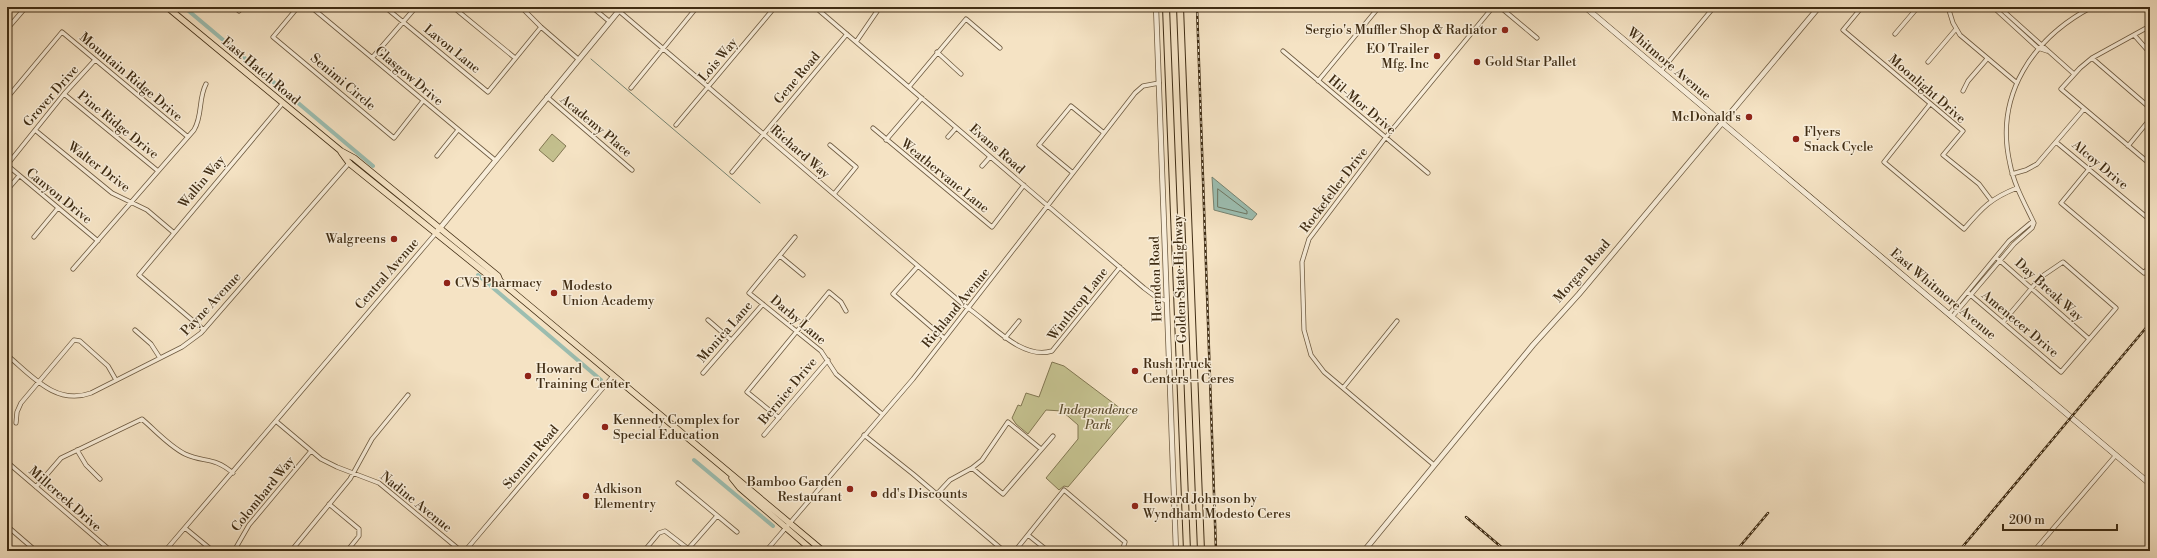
<svg xmlns="http://www.w3.org/2000/svg" width="2157" height="558" font-family="'Libre Bodoni',serif">
	<style>
		.green { fill: #c4c18f; stroke: #827752 }
		.water { fill: #9cbeb1; stroke: #778472 }
		.lines { fill: none; stroke-linecap: round; stroke-linejoin: round }
		.shore { stroke: #6e7662; stroke-width: 1 }
		.stream { stroke: #778472; stroke-width: 1 }
		.canal { stroke: #9cbeb1; stroke-width: 4 }
		.minor-casing { stroke: #6d5a40; stroke-width: 5 }
		.tertiary-casing { stroke: #6d5a40; stroke-width: 6 }
		.secondary-casing { stroke: #402d14; stroke-width: 6 }
		.primary-casing { stroke: #402d14; stroke-width: 7 }
		.motorway-casing { stroke: #402d14; stroke-width: 8 }
		.minor { stroke: #f8edd9; stroke-width: 3.5 }
		.tertiary { stroke: #f8edd9; stroke-width: 4.5 }
		.secondary { stroke: #f8edd9; stroke-width: 5 }
		.primary { stroke: #f5e3c4; stroke-width: 5.5 }
		.motorway { stroke: #f5e3c4; stroke-width: 6 }
		.rail-casing { stroke: #402d14; stroke-width: 2.5 }
		.rail { stroke: #f8edd9; stroke-width: 1; stroke-dasharray: 3; stroke-linecap: butt }
		.poi-dot { fill: #8f2418; stroke: #f8edd9; stroke-width: 1.5 }
		.labels { text-anchor: middle; dominant-baseline: central; stroke-width: 3; stroke-linejoin: round; paint-order: stroke }
		.poi-label { font-size: 13px; fill: #402d14; stroke: #f8edd9; text-anchor: start }
		.street-label { font-size: 13px; fill: #402d14; stroke: #f8edd9 }
		.park-label { font-size: 13px; font-style: italic; fill: #615233; stroke: #f8edd9 }
	</style>
	<rect width="100%" height="100%" fill="#f5e3c4"/>
	<filter id="stains"><feTurbulence type="fractalNoise" baseFrequency=".005" numOctaves="4"/><feColorMatrix values="0 0 0 0 .2 0 0 0 0 .09 0 0 0 0 .02 0 0 0 .5 -.17"/></filter>
	<radialGradient id="worn" r=".72"><stop offset=".6" stop-color="#630" stop-opacity="0"/><stop offset="1" stop-color="#630" stop-opacity=".3"/></radialGradient>
	<!-- green -->
	<path class="green" d="M552 134 566 146 553 162 539 150Z
		M1052 362 1064 366 1129 415 1068 487 1064 486 1059 490 1046 478 1078 439V425L1062 411 1046 410 1028 434 1016 424 1012 418 1018 405 1021 406 1026 393 1039 397Z"/>
	<!-- water -->
	<path class="water" d="M1212 177 1257 214 1252 220 1214 210Z"/>
	<g class="lines">
		<!-- shore -->
		<path class="shore" d="M1218 189 1247 211V214L1218 207Z"/>
		<!-- stream -->
		<path class="stream" d="M591 59 760 203"/>
		<!-- canal -->
		<path class="canal" d="M184 7 373 166
			M478 275 601 380
			M694 460 773 526"/>
		<!-- minor casing -->
		<g class="minor-casing">
			<path id="minor" d="M234 7 239 11 242 7
				M298 7 273 37 394 138 423 101
				M311 7 495 160
				M385 7 488 92 541 27
				M453 7 515 58
				M521 7 541 27 578 59
				M592 7 610 22
				M815 7 1144 288 1156 297 1167 301
				M1500 7 1537 38
				M1862 7 1843 30 1963 131 1943 155 1979 184 1991 200
				M1948 7 1953 23 1960 35 2017 83
				M1993 7 2038 48 2047 51
				M1999 7 2074 74
				M619 11 965 306C989 321 1021 361 1052 351L1120 267
				M2150 26 2092 58 2080 68 2061 89 2150 164
				M7 29 26 7
				M1895 34 1918 7
				M2135 36 2150 53
				M856 42 880 7
				M1283 51 1428 173
				M937 52 961 74
				M372 58 416 7
				M2092 58 2150 108
				M1928 62 1956 29
				M1661 71 1714 7
				M1318 81 1379 7
				M909 87 966 19 1000 48
				M631 88 697 7
				M1963 91 1968 81 1987 59
				M64 94 158 171
				M547 97 632 170
				M7 98 62 32 188 137
				M1930 104 1884 162 1964 229C1982 208 1991 198 2017 188
				M676 125 775 7
				M873 128 992 227 1024 185
				M35 130 112 193 147 210 173 232
				M948 137 956 128
				M886 140 922 98
				M2056 142 2150 220
				M830 145 856 167 834 194
				M2128 146 2150 119
				M437 156 458 130
				M7 165 64 94 95 60
				M7 165 98 241
				M982 166 990 157
				M2089 169 2061 203 2144 273 2150 266
				M732 172 847 34
				M1073 173 1039 145 1071 106 1104 133
				M2012 174 2026 170 2037 164 2084 109
				M7 190 19 176
				M34 237 58 208
				M795 237 749 293 821 351 836 374 882 414
				M780 256 803 275
				M1998 259 2089 339
				M918 266 893 294 944 338
				M73 269 194 130C203 115 198 99 206 84
				M1967 292 2061 372 2116 308 2063 262 2041 277 2003 322
				M1949 314 2009 241 2033 221
				M1952 317 2014 244 2032 228 2034 223C2025 204 2014 185 2010 164 1994 95 2033 38 2092 7
				M708 320 731 340
				M135 330 151 344 160 358
				M204 330 139 275 283 103
				M1005 338 1019 321
				M7 355C32 376 56 406 91 393L182 347 201 333 350 162
				M703 373 763 304
				M1343 388 1397 321
				M779 418 747 392 829 292 841 302 846 311
				M277 422 321 459 337 467 379 483 461 551
				M16 423 17 412 21 403 74 340 80 341 108 366 116 380
				M764 435 828 360
				M864 435 913 474 1004 551
				M77 450 86 465 100 479
				M7 462 111 551
				M1434 465 1324 372 1311 355 1304 330 1302 262 1309 239 1386 137 1493 7
				M972 468 1003 494 1053 436
				M678 483 737 532
				M36 487 61 458 142 419C156 431 169 446 185 454 204 463 213 456 233 473
				M937 494 950 480 972 468 982 460 1008 422 1041 449
				M329 504 359 529V536L347 551
				M7 526 36 551
				M185 528 213 551
				M1028 535 1048 551
				M688 549 717 516
				M100 551 105 546
				M165 551 436 233
				M234 551 249 525 311 451
				M291 551 350 479 372 439 408 395
				M465 551 613 376
				M644 551 659 533 665 531 691 551
				M766 551 913 379 1135 93 1143 86 1159 83
				M1015 551 1064 490 1125 542 1122 551
				M2034 551 2116 455"/>
		</g>
		<!-- tertiary casing -->
		<g class="tertiary-casing">
			<path id="tertiary" d="M1156 7 1176 551
				M436 233 622 7
				M1364 551 1533 345 1579 294 1819 7"/>
		</g>
		<!-- secondary casing -->
		<g class="secondary-casing">
			<path id="secondary" d="M1585 7 2150 484"/>
		</g>
		<!-- primary casing -->
		<g class="primary-casing">
			<path id="primary" d="M167 7 341 151 354 158 498 276 500 281 823 551
				M341 152 349 163 494 280 500 281
				M732 478 740 488 813 551"/>
		</g>
		<!-- motorway casing -->
		<g class="motorway-casing">
			<path id="motorway" d="M1166 7 1187 551
				M1180 7 1201 551"/>
		</g>
		<!-- minor -->
		<use href="#minor" class="minor"/>
		<!-- tertiary -->
		<use href="#tertiary" class="tertiary"/>
		<!-- secondary -->
		<use href="#secondary" class="secondary"/>
		<!-- primary -->
		<use href="#primary" class="primary"/>
		<!-- motorway -->
		<use href="#motorway" class="motorway"/>
		<!-- rail casing -->
		<g class="rail-casing">
			<path id="rail" d="M1197 7 1216 551
				M1466 517 1506 551
				M1736 551 1768 513
				M1959 551 2150 323"/>
		</g>
		<!-- rail -->
		<use href="#rail" class="rail"/>
	</g>
	<!-- markers -->
	<g class="poi-dot">
		<circle cx="1505" cy="30" r="4"/>
		<circle cx="1437" cy="56" r="4"/>
		<circle cx="1477" cy="62" r="4"/>
		<circle cx="1749" cy="117" r="4"/>
		<circle cx="1796" cy="139" r="4"/>
		<circle cx="394" cy="239" r="4"/>
		<circle cx="447" cy="283" r="4"/>
		<circle cx="554" cy="293" r="4"/>
		<circle cx="1135" cy="371" r="4"/>
		<circle cx="528" cy="376" r="4"/>
		<circle cx="605" cy="427" r="4"/>
		<circle cx="850" cy="489" r="4"/>
		<circle cx="874" cy="494" r="4"/>
		<circle cx="586" cy="496" r="4"/>
		<circle cx="1135" cy="506" r="4"/>
	</g>
	<g class="labels">
		<!-- poi labels -->
		<g class="poi-label">
			<text x="1497" y="30" text-anchor="end">Sergio's Muffler Shop &amp; Radiator</text>
			<text x="1429" y="49" text-anchor="end">EO Trailer<tspan x="1429" dy="15">Mfg. Inc</tspan></text>
			<text x="1485" y="62">Gold Star Pallet</text>
			<text x="1741" y="117" text-anchor="end">McDonald's</text>
			<text x="1804" y="132">Flyers<tspan x="1804" dy="15">Snack Cycle</tspan></text>
			<text x="386" y="239" text-anchor="end">Walgreens</text>
			<text x="455" y="283">CVS Pharmacy</text>
			<text x="562" y="286">Modesto<tspan x="562" dy="15">Union Academy</tspan></text>
			<text x="1143" y="364">Rush Truck<tspan x="1143" dy="15">Centers – Ceres</tspan></text>
			<text x="536" y="369">Howard<tspan x="536" dy="15">Training Center</tspan></text>
			<text x="613" y="420">Kennedy Complex for<tspan x="613" dy="15">Special Education</tspan></text>
			<text x="842" y="482" text-anchor="end">Bamboo Garden<tspan x="842" dy="15">Restaurant</tspan></text>
			<text x="594" y="489">Adkison<tspan x="594" dy="15">Elementry</tspan></text>
			<text x="882" y="494">dd's Discounts</text>
			<text x="1143" y="499">Howard Johnson by<tspan x="1143" dy="15">Wyndham Modesto Ceres</tspan></text>
		</g>
		<!-- street labels -->
		<g class="street-label">
			<text transform="translate(452 49) rotate(39)">Lavon Lane</text>
			<text transform="translate(718 60) rotate(-50)">Lois Way</text>
			<text transform="translate(1669 64) rotate(40)">Whitmore Avenue</text>
			<text transform="translate(261 71) rotate(40)">East Hatch Road</text>
			<text transform="translate(409 76) rotate(40)">Glasgow Drive</text>
			<text transform="translate(131 77) rotate(40)">Mountain Ridge Drive</text>
			<text transform="translate(797 78) rotate(-50)">Gene Road</text>
			<text transform="translate(343 82) rotate(40)">Senimi Circle</text>
			<text transform="translate(1927 89) rotate(41)">Moonlight Drive</text>
			<text transform="translate(51 96) rotate(-49)">Grover Drive</text>
			<text transform="translate(1362 105) rotate(40)">Hil-Mor Drive</text>
			<text transform="translate(118 125) rotate(39)">Pine Ridge Drive</text>
			<text transform="translate(596 126) rotate(40)">Academy Place</text>
			<text transform="translate(997 149) rotate(41)">Evans Road</text>
			<text transform="translate(800 152) rotate(41)">Richard Way</text>
			<text transform="translate(2100 165) rotate(40)">Alcoy Drive</text>
			<text transform="translate(99 167) rotate(37)">Walter Drive</text>
			<text transform="translate(945 176) rotate(39)">Weathervane Lane</text>
			<text transform="translate(202 182) rotate(-50)">Wallin Way</text>
			<text transform="translate(1334 190) rotate(-53)">Rockefeller Drive</text>
			<text transform="translate(59 196) rotate(39)">Canyon Drive</text>
			<text transform="translate(1582 271) rotate(-49)">Morgan Road</text>
			<text transform="translate(387 274) rotate(-49)">Central Avenue</text>
			<text transform="translate(1156 279) rotate(-92)">Herndon Road</text>
			<text transform="translate(1180 279) rotate(-92)">Golden State Highway</text>
			<text transform="translate(2049 290) rotate(42)">Day Break Way</text>
			<text transform="translate(1943 294) rotate(40)">East Whitmore Avenue</text>
			<text transform="translate(211 304) rotate(-47)">Payne Avenue</text>
			<text transform="translate(1078 304) rotate(-52)">Winthrop Lane</text>
			<text transform="translate(956 308) rotate(-51)">Richland Avenue</text>
			<text transform="translate(798 320) rotate(40)">Darby Lane</text>
			<text transform="translate(2020 324) rotate(40)">Amenecer Drive</text>
			<text transform="translate(725 332) rotate(-49)">Monica Lane</text>
			<text transform="translate(788 391) rotate(-50)">Bernice Drive</text>
			<text transform="translate(531 457) rotate(-50)">Stonum Road</text>
			<text transform="translate(263 494) rotate(-51)">Colombard Way</text>
			<text transform="translate(65 499) rotate(41)">Millcreek Drive</text>
			<text transform="translate(416 502) rotate(39)">Nadine Avenue</text>
		</g>
		<!-- park labels -->
		<g class="park-label">
			<text x="1098" y="410">Independence<tspan x="1098" dy="15">Park</tspan></text>
		</g>
	</g>
	<!-- margin -->
	<rect width="2157" height="558" fill="none" stroke="#f5e3c4" stroke-width="24"/>
	<rect x="8" y="8" width="2141" height="542" fill="none" stroke="#402d14" stroke-width="2"/>
	<rect x="12" y="12" width="2133" height="534" fill="none" stroke="#402d14"/>
	<!-- scale -->
	<path d="M2003 524v6h114v-6" fill="none" stroke="#402d14" stroke-width="2"/>
	<text x="2009" y="524" font-size="12" fill="#402d14" stroke="#f8edd9" stroke-width="3" paint-order="stroke">200 m</text>
	<rect width="100%" height="100%" filter="url(#stains)"/>
	<rect width="100%" height="100%" fill="url(#worn)"/>
</svg>
